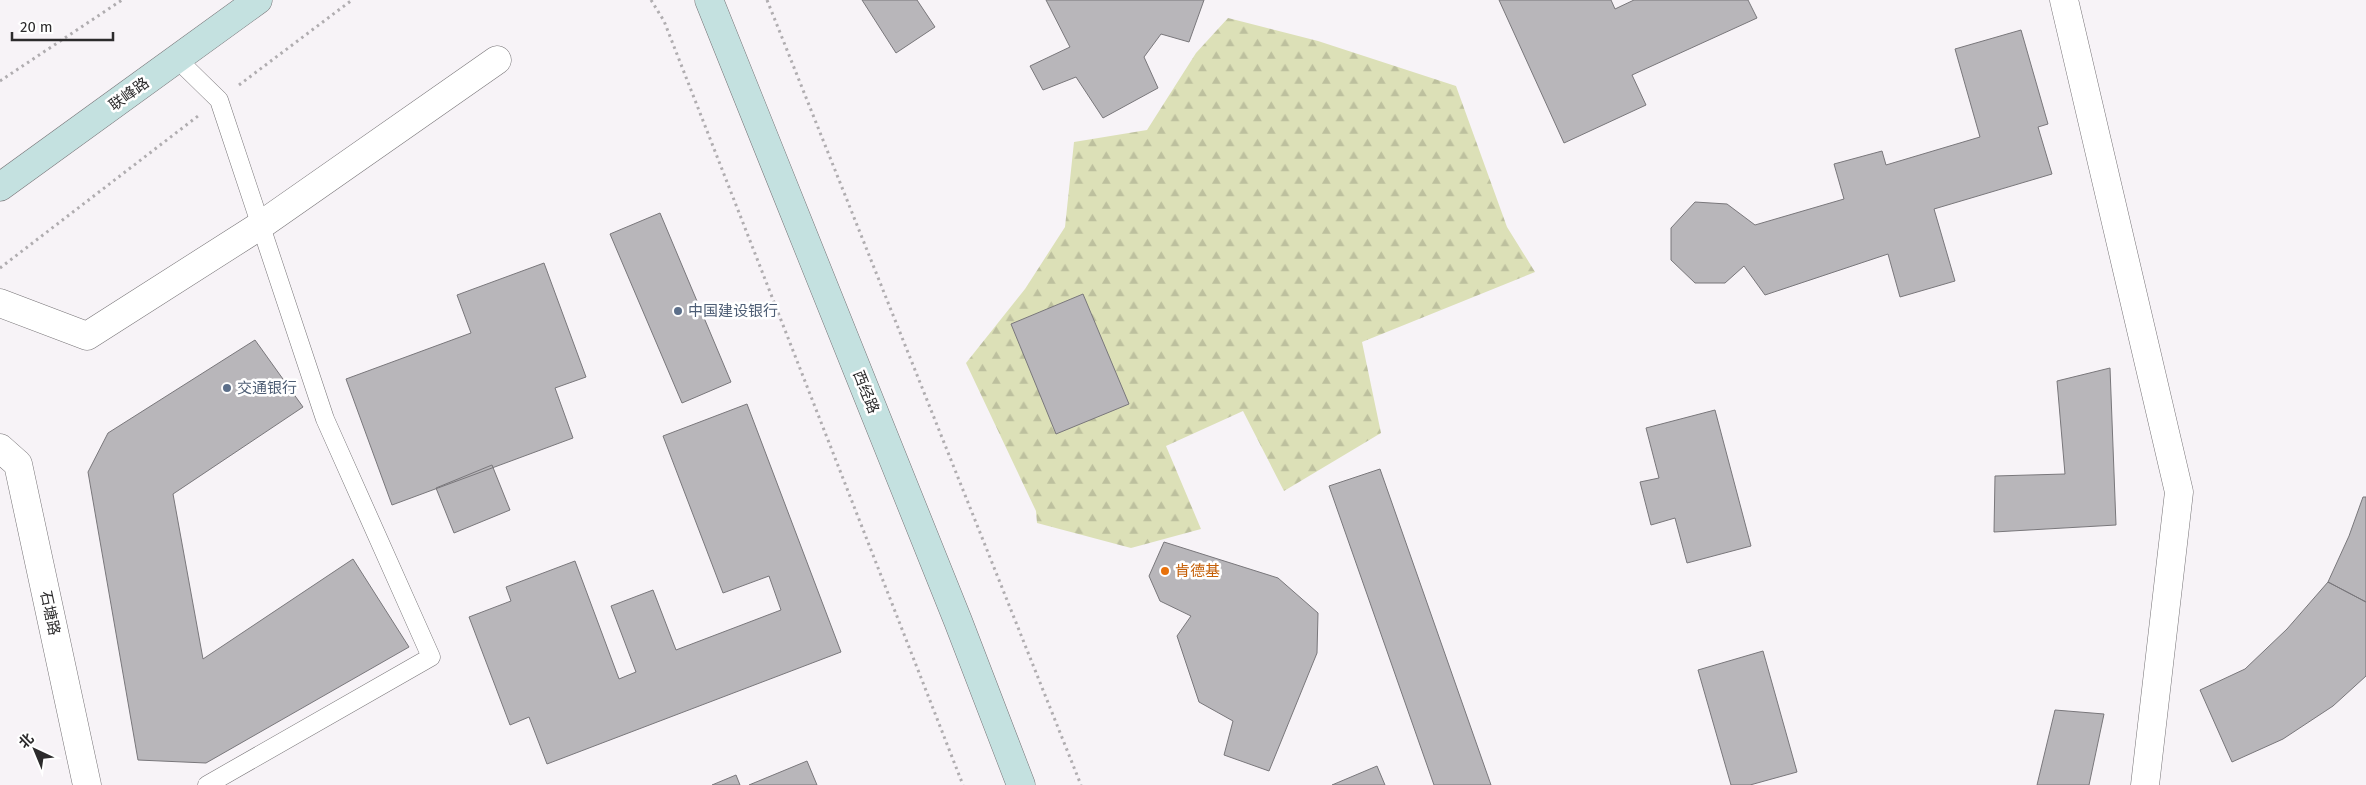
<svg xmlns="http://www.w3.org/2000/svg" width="2366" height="785" font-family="'Fira Sans','Noto Sans SC',sans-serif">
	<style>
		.forest { fill: url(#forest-firs) }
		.building { fill: #b8b6ba; stroke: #79777b }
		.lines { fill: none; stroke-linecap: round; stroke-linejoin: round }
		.lane-casing { stroke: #767376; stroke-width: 19 }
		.street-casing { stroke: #767376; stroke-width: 29 }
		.secondary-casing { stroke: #767376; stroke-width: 29 }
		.path { stroke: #b0adb0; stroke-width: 3; stroke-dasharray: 2.5 4; stroke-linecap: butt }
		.lane { stroke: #fff; stroke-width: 18 }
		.street { stroke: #fff; stroke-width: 28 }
		.secondary { stroke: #c4e1e0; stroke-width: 28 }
		.service-dot { fill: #5c6f8a; stroke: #fff; stroke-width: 2 }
		.food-dot { fill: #e8710a; stroke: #fff; stroke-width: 2 }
		.labels { text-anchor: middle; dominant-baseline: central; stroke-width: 5; stroke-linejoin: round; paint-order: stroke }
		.street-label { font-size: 15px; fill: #2c2b2c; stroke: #fff }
		.service-label { font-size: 15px; fill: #4e5e75; stroke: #fff; text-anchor: start }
		.food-label { font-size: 15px; fill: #c56008; stroke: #fff; text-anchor: start }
	</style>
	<defs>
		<pattern id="forest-firs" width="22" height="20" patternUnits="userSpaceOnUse" patternTransform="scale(1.25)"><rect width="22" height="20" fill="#dce0b7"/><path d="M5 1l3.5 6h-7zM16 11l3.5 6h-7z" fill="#bdc09e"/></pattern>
	</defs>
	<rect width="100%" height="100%" fill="#f7f3f7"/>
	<!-- forest -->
	<path class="forest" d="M1228 18 1318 41 1456 86 1507 227 1535 272 1362 342 1381 433 1284 491 1243 411 1166 446 1201 529 1131 548 1037 523 1036 511 966 363 1025 289 1065 227 1074 142 1147 130 1196 53Z"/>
	<!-- building -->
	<path class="building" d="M862 0H917L935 27 896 53Z
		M1046 0H1204L1189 42 1161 34 1144 57 1158 88 1103 118 1076 77 1043 90 1030 66 1070 47Z
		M1499 0H1611L1615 9 1634 0H1748L1757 18 1632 75 1646 105 1564 143Z
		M2021 30 2048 124 2038 127 2052 174 1934 209 1955 281 1900 297 1888 254 1765 295 1744 266 1725 283H1695L1671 260V228L1695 202 1727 204 1755 225 1844 199 1834 164 1882 151 1886 165 1980 137 1955 49Z
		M660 213 731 382 682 403 610 234Z
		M544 263 586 377 555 388 573 438 392 505 346 379 471 333 457 295Z
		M1083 294 1129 404 1056 434 1011 324Z
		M255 340 303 407 173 494 203 659 353 559 409 647 206 763 138 760 88 472 108 433Z
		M2110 368 2116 525 1994 532 1995 476 2065 474 2057 381Z
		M747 404 841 652 547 764 529 717 510 725 469 617 511 601 506 587 575 561 619 679 636 672 611 606 653 590 676 650 781 610 769 576 723 593 663 436Z
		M1715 410 1751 546 1687 563 1675 518 1651 525 1640 482 1659 478 1646 428Z
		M492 465 510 510 454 533 436 488Z
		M1380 469 1491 785H1434L1329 486Z
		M2363 497H2366V602L2328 582 2349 536Z
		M1164 542 1278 578 1318 613 1317 653 1269 771 1224 755 1233 721 1199 702 1177 636 1191 616 1160 601 1149 576Z
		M2328 582 2366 602V676L2333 706 2283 739 2232 762 2200 690 2245 669 2287 629Z
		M1763 651 1797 772 1750 785H1731L1698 670Z
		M2055 710 2104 714 2089 785H2037Z
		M807 761 817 785H749Z
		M1377 766 1385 785H1332Z
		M736 775 740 785H712Z"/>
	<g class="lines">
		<!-- lane casing -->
		<g class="lane-casing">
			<path id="lane" d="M177 59 219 100 325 419 431 657 207 785"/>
		</g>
		<!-- street casing -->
		<g class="street-casing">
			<path id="street" d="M2064 0 2179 492 2145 785
				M0 303 87 336 261 225 497 60
				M0 448 18 464 87 785"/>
		</g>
		<!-- secondary casing -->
		<g class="secondary-casing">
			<path id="secondary" d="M709 0 958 621 1021 785
				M0 187 258 0"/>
		</g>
		<!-- path -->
		<path class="path" d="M651 0 664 21 963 785
			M767 0 1081 785
			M0 81 122 0
			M239 85 352 0
			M0 268 198 116"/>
		<!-- lane -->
		<use href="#lane" class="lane"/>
		<!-- street -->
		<use href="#street" class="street"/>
		<!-- secondary -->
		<use href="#secondary" class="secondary"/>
	</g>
	<!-- markers -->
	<g class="service-dot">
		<circle cx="678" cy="311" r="5"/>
		<circle cx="227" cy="388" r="5"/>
	</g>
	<circle class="food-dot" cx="1165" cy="571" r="5"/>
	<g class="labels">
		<!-- street labels -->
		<g class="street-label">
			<text transform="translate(129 94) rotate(-36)">联峰路</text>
			<text transform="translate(866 392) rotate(68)">西经路</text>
			<text transform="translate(50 613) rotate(78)">石塘路</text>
		</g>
		<!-- service labels -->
		<g class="service-label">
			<text x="688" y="311">中国建设银行</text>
			<text x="237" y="388">交通银行</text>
		</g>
		<!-- food labels -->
		<g class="food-label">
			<text x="1175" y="571">肯德基</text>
		</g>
	</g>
	<!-- north arrow -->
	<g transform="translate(35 750) rotate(316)" stroke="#ffffff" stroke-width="4" paint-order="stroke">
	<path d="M0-4L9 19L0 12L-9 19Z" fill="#2c2b2c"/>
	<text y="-8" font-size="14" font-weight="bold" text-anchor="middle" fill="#2c2b2c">北</text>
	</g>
	<!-- scale -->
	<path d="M12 32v8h101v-8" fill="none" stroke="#2c2b2c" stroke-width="2.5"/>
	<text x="20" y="32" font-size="15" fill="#2c2b2c" stroke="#ffffff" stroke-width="4" paint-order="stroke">20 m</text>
</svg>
